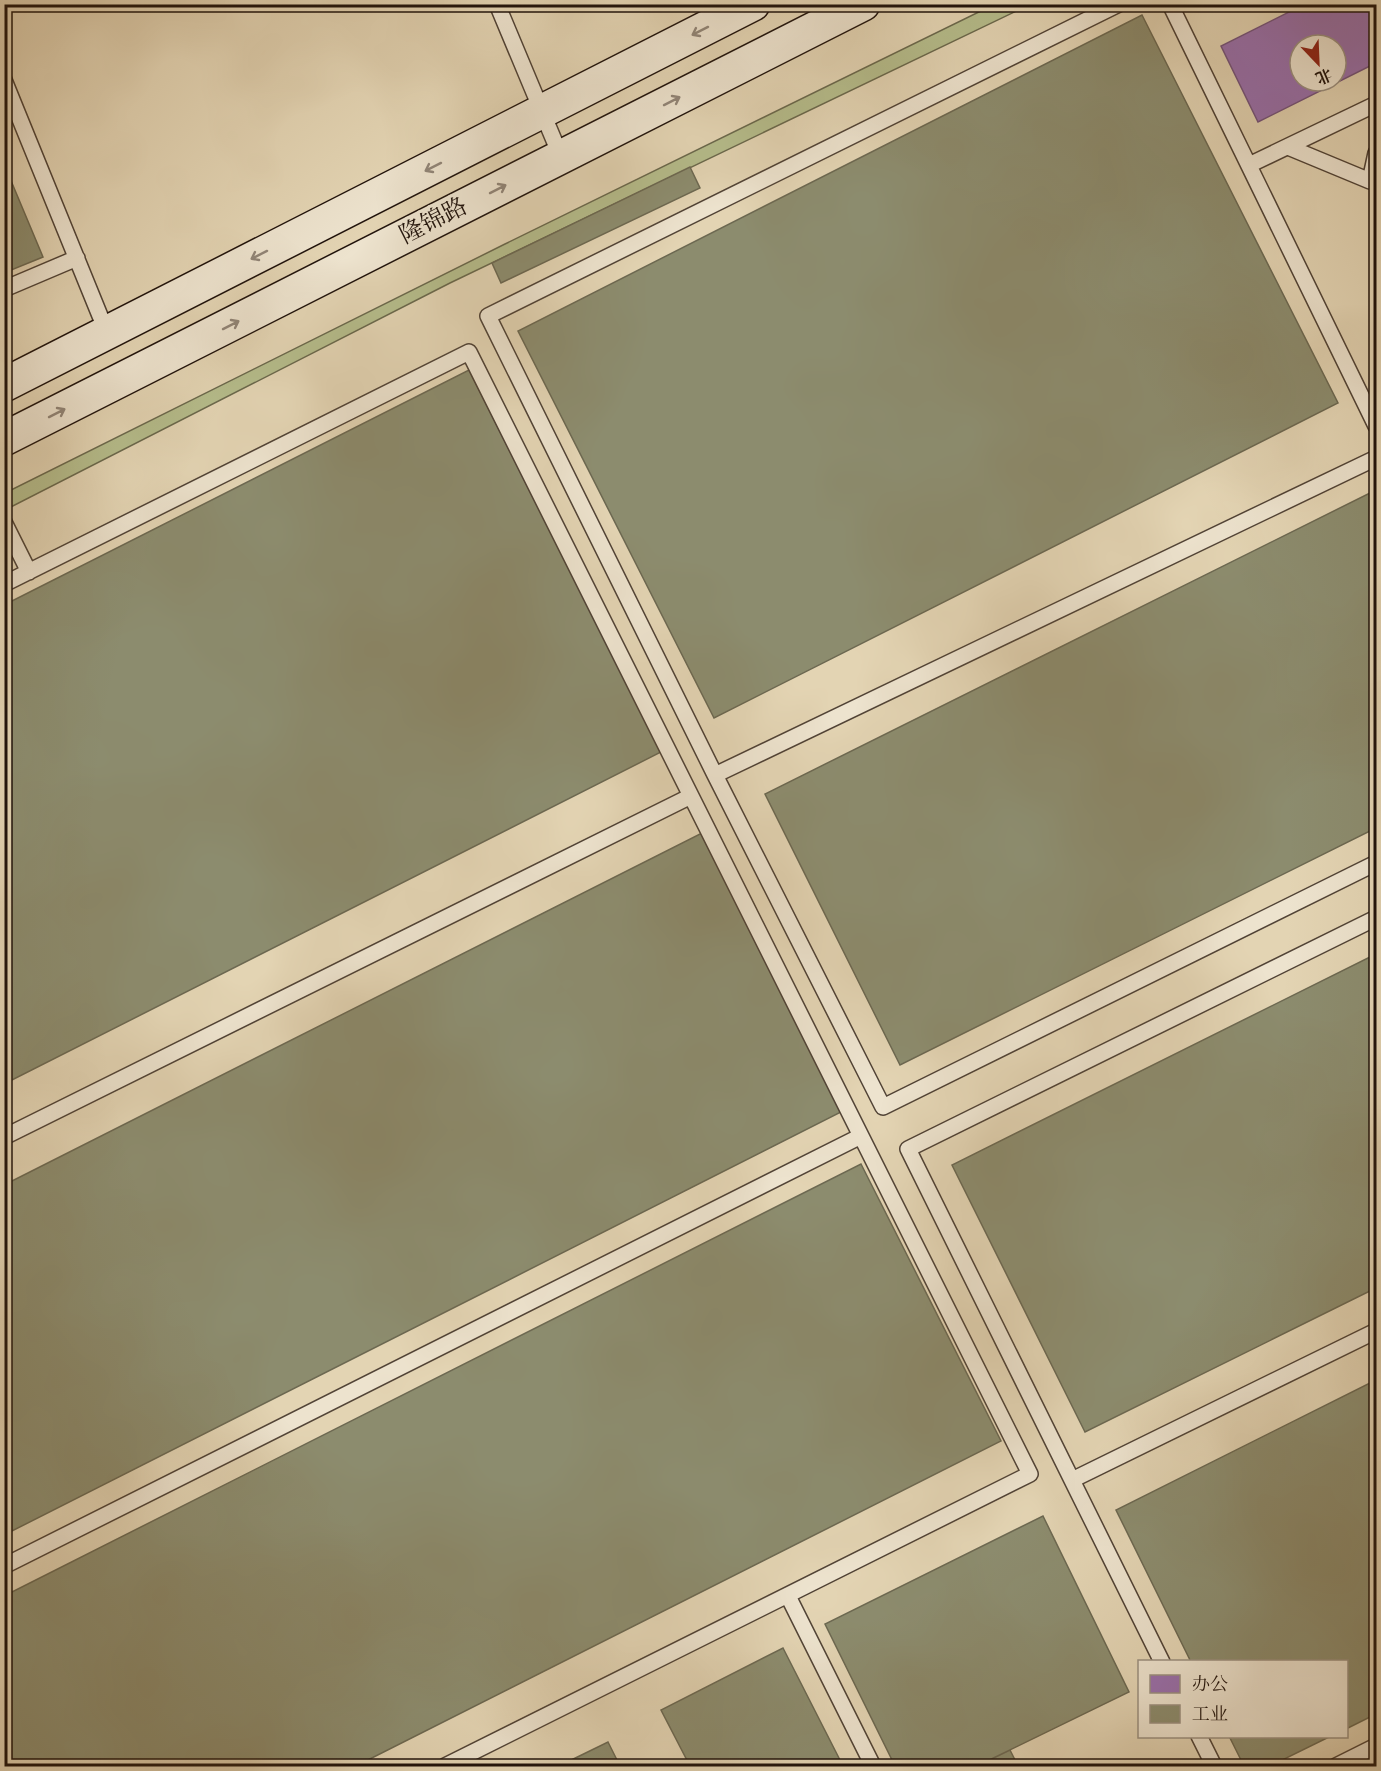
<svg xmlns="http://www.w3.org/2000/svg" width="1381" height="1771" font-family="'Old Standard TT','Noto Serif SC',serif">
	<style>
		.green { fill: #b5bc8b; stroke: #6a684c; stroke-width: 1.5 }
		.offices { fill: #9970ab; stroke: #75547b; stroke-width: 1.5; fill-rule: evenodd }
		.industry { fill: #8c8c6e; stroke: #6c6851; stroke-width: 1.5 }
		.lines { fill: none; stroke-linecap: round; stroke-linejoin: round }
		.service-casing { stroke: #514336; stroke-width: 18 }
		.secondary-casing { stroke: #20130c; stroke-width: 36 }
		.service { stroke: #ede3ce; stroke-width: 15 }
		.secondary { stroke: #ede3ce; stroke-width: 33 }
		.oneway { stroke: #918577 }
		.labels { text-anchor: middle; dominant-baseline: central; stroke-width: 6; stroke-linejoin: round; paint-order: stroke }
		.street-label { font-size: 24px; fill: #20130c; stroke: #ede3ce }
	</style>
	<rect width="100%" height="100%" fill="#e3d4b3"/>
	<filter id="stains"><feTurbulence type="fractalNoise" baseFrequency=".00333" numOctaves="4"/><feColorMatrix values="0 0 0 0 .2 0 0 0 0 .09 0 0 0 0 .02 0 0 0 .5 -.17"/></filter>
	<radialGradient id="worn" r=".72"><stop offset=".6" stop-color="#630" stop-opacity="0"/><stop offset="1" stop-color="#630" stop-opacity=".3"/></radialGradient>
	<!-- green -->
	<path class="green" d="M993 5H1029L450 283 5 510V493L505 244Z"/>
	<!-- offices -->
	<path class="offices" d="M1305 4H1368L1376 21V63L1258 122 1221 46ZM1300 45H1336V81H1300Z"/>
	<!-- industry -->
	<path class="industry" d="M1142 15 1338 403 714 718 518 331Z
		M4 164 43 257 4 273Z
		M690 167 700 188 501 283 492 263Z
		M469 370 661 752 4 1084V605Z
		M1376 490V828L900 1065 765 794Z
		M702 833 843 1111 4 1535V1185Z
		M1376 954V1288L1085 1432 952 1165Z
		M861 1164 1001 1441 356 1766H4V1596Z
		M1376 1380V1714L1346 1729V1662H1191L1116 1510Z
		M1043 1516 1129 1692 977 1766H895L825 1624Z
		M783 1648 843 1766H690L661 1710Z
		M1229 1736H1331L1270 1766H1244Z
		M608 1742 620 1766H559Z
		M1010 1750 1018 1766H977Z"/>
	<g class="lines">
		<!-- service casing -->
		<g class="service-casing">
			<path id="service" d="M497 4 561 157
				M1119 4 488 316 715 775 883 1107 1376 863
				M1170 4 1376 426
				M4 80 107 333
				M1288 147 1370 181 1376 153
				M1249 165 1376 104
				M4 289 77 258
				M4 522 29 572
				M4 584 469 352 1030 1474 445 1766
				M715 775 1376 458
				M4 1137 691 796
				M1072 1480 1376 1331
				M4 1566 861 1136
				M788 1596 873 1766
				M1162 1662 908 1149 1376 918
				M1199 1736 1214 1766
				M1336 1766 1376 1746"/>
		</g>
		<!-- secondary casing -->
		<g class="secondary-casing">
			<path id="secondary" d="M4 385 753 4
				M4 439 863 4"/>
		</g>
		<!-- service -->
		<use href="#service" class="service"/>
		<!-- secondary -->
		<use href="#secondary" class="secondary"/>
	</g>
	<!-- one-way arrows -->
	<defs><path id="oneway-shaft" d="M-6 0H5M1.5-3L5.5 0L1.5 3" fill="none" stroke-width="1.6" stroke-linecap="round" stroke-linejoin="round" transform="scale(1.5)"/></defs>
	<g class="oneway">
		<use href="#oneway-shaft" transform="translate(700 31) rotate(153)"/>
		<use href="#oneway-shaft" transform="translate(672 101) rotate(-27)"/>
		<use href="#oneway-shaft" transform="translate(433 167) rotate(153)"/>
		<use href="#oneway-shaft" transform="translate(498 189) rotate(-27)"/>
		<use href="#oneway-shaft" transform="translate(259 255) rotate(153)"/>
		<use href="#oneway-shaft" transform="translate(231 325) rotate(-27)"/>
		<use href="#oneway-shaft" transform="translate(57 413) rotate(-27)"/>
	</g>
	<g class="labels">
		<!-- street labels -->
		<g class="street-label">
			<text transform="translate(434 222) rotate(-27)">隆锦路</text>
		</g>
	</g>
	<!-- margin -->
	<rect width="1381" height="1771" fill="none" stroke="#e3d4b3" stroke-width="24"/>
	<rect x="6" y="6" width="1369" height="1759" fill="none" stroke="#20130c" stroke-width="3"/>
	<rect x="12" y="12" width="1357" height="1747" fill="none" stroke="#20130c" stroke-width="1.5"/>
	<!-- legend -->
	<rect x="1138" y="1660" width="210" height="78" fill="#ede3ce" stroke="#9b9080" stroke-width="1.5"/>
	<rect x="1150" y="1675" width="30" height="18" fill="#9970ab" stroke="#9b9080" stroke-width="1.5"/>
	<text x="1192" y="1690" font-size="18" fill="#20130c">办公</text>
	<rect x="1150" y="1705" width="30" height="18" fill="#8c8c6e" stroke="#9b9080" stroke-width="1.5"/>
	<text x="1192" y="1720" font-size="18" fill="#20130c">工业</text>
	<!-- north arrow -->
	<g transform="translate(1318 63) rotate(157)"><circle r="28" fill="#ede3ce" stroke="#9b9080" stroke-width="1.5"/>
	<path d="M0-4.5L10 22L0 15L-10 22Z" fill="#8f2418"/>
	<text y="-9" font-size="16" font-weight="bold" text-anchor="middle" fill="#20130c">北</text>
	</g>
	<rect width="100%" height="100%" filter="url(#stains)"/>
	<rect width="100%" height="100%" fill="url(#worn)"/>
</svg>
